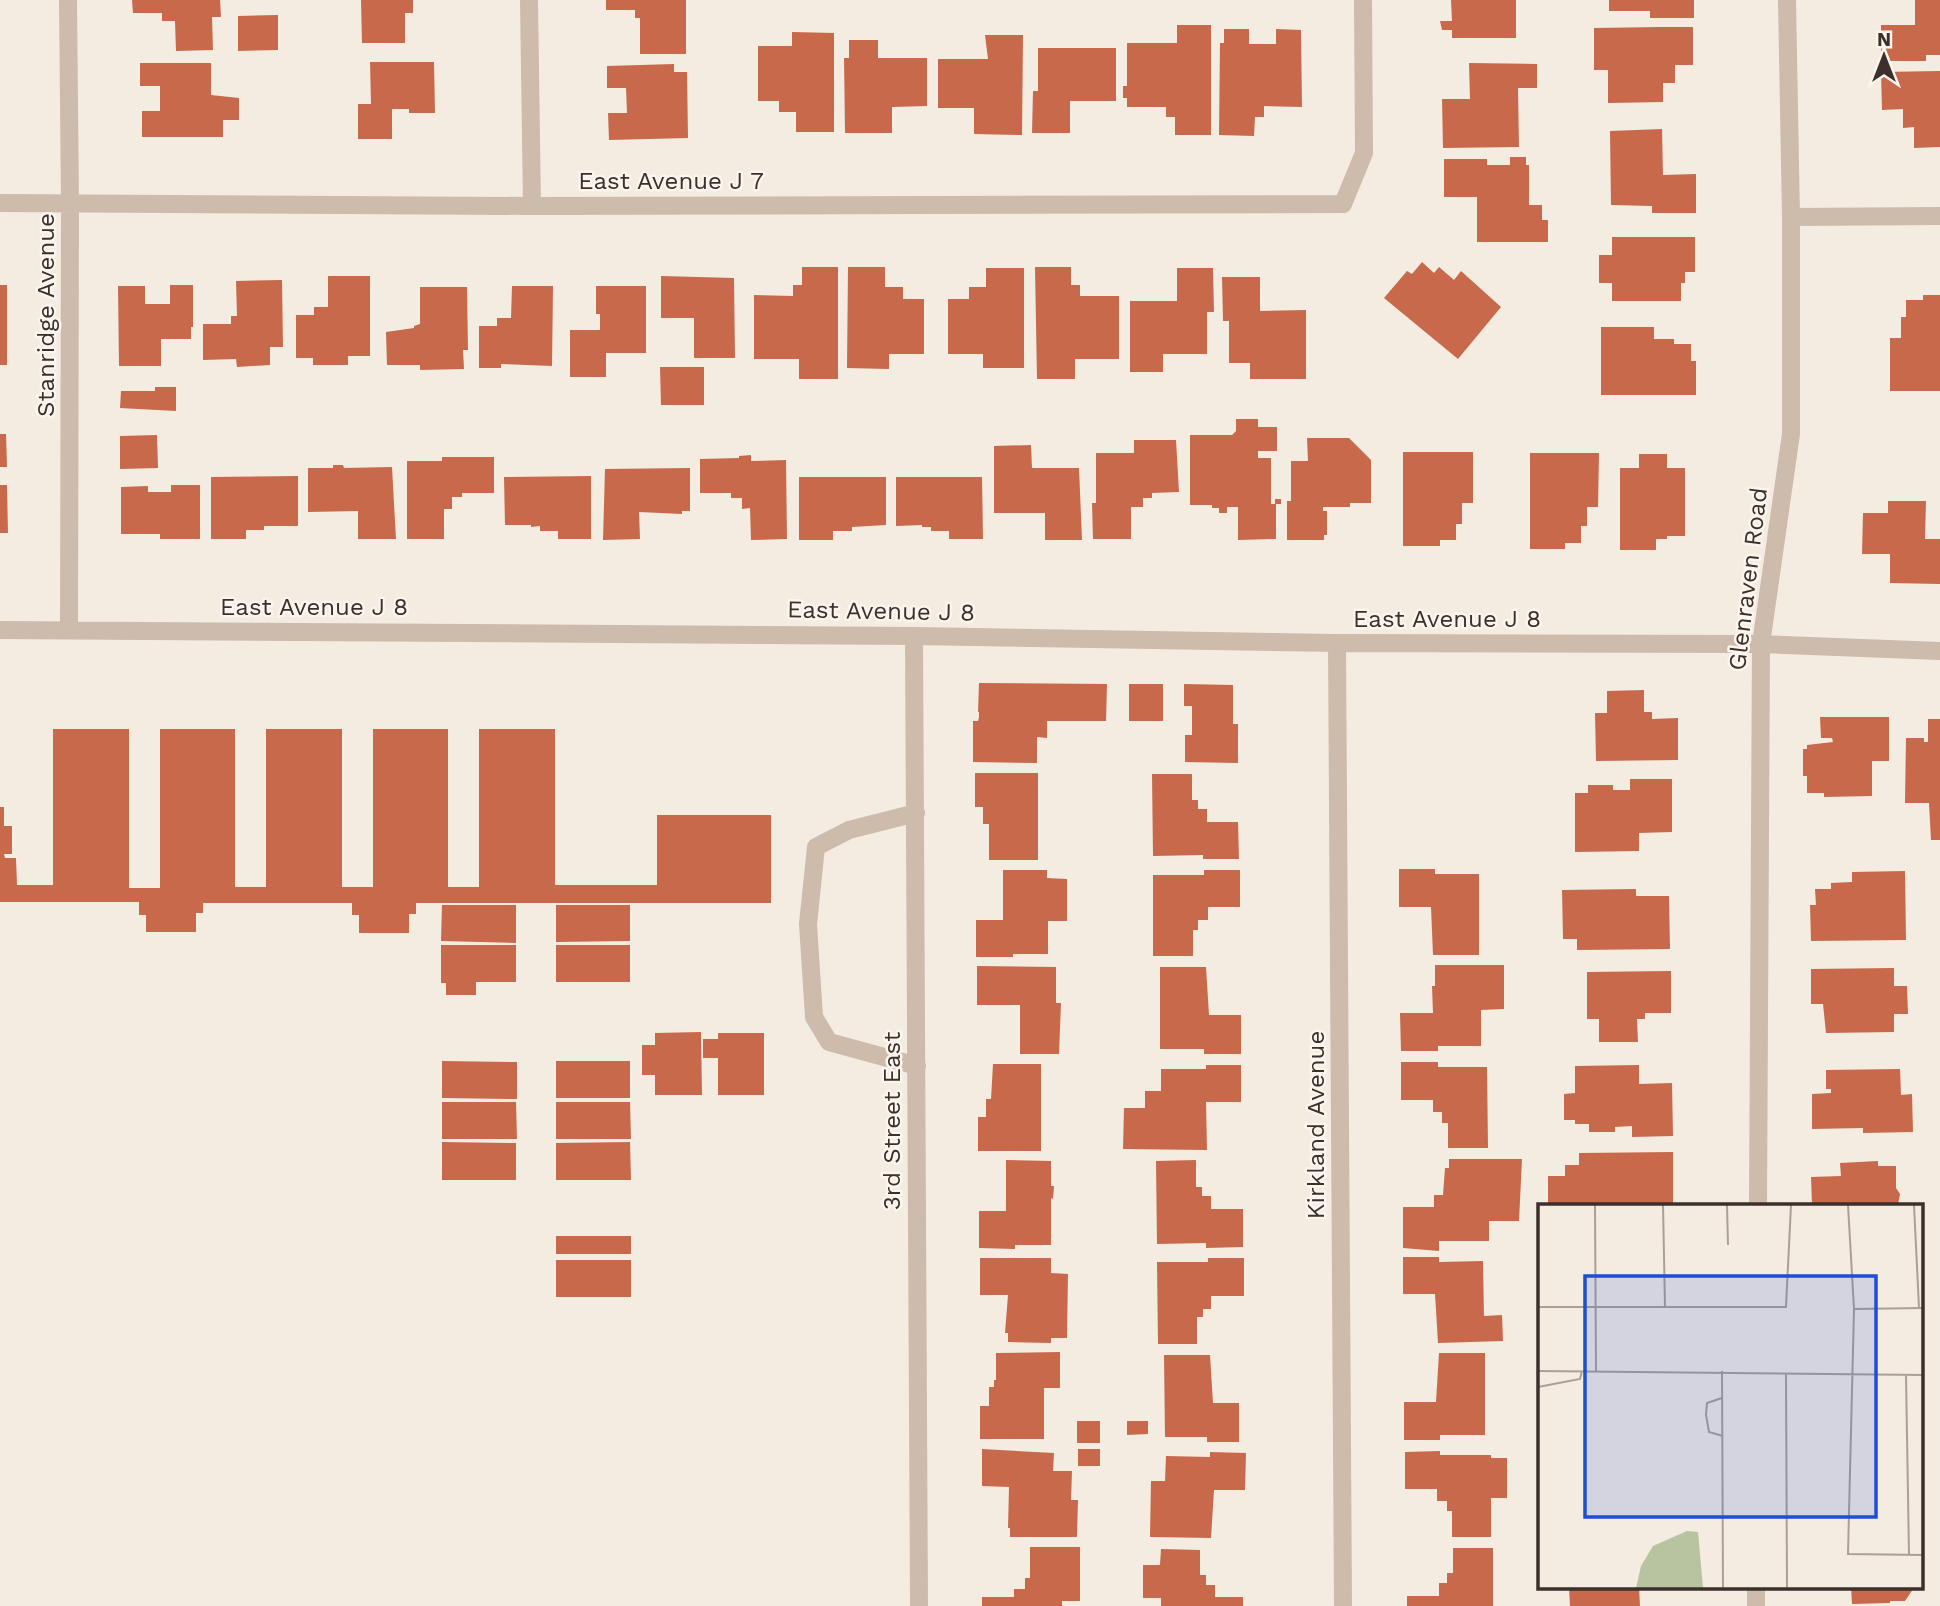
<svg xmlns="http://www.w3.org/2000/svg" width="1940" height="1606" font-family="'Work Sans',sans-serif">
	<style>
		.building { fill: #c8694b }
		.lines { fill: none; stroke-linecap: round; stroke-linejoin: round }
		.minor { stroke: #cdbbac; stroke-width: 18 }
		.labels { text-anchor: middle; dominant-baseline: central; stroke-width: 5; stroke-linejoin: round; paint-order: stroke }
		.street-label { font-size: 24px; fill: #3b302b; stroke: #fbf5ee }
		.inset-road { fill: none; stroke: #aaa098; stroke-width: 2 }
		.view { fill: #1d4ed8; fill-opacity: 0.15; stroke: #1d4ed8; stroke-width: 3.5 }
		.inset-edge { fill: none; stroke: #3b302b; stroke-width: 3.5 }
	</style>
	<rect width="100%" height="100%" fill="#f4ebe1"/>
	<!-- building -->
	<path class="building" d="M132 0H220L221 17H212L213 50 176 51 175 21H162V13H133Z
		M361 0H413V13H405V43H362Z
		M606 0H686V54H640V18H635V10H606Z
		M1451 0H1516V38H1452V30H1442L1440 21H1452Z
		M1609 0H1694V18H1650V11H1609Z
		M1915 0H1940V55H1926V61H1881V25H1915Z
		M278 15V50L238 51V16Z
		M1177 25H1211V135H1175V117H1166V107H1127V98H1123V86H1127V43H1177Z
		M1660 27H1693V65H1675V83H1663V102L1608 103V70H1594V28Z
		M1224 29H1249V44H1276V29L1301 30 1302 107 1264 106V117H1255L1254 136 1219 135 1220 43H1224Z
		M792 32 834 33V132H796V112H779V101H758V46H792Z
		M985 35H1023L1022 135 974 134V108H938V59H988Z
		M849 40H878V58H927V106L892 107V133H845L844 58H849Z
		M1038 48H1116V101H1070V133H1032L1033 91H1038Z
		M370 62H434L435 113H409V109H392V139H358V104H371Z
		M140 63H211V95L239 98V120H223V137H142V111H160V86H140Z
		M1469 63 1537 64V88H1518L1519 147 1443 148 1442 99H1470Z
		M674 64V72H687L688 138 609 140 608 113H627L626 88H607V66Z
		M1940 71V147L1914 148V127L1903 128V109L1882 110 1881 72Z
		M1662 129 1663 175 1696 174V213H1652V206L1611 205 1610 131Z
		M1510 157H1526V165H1529V205H1542V220H1548V242H1477V197H1444V159H1487V165H1510Z
		M1612 237H1695V272H1685V283H1681V301H1612V283H1599V255H1612Z
		M1422 262 1434 273 1439 267 1454 280 1461 271 1501 307 1458 359 1384 298 1407 271 1412 274Z
		M802 267H838V379H799V359H754V295L793 296V285H802Z
		M848 267H885V287H903V299H924V354H889V369L847 368Z
		M1035 267H1071V285H1080V296H1119V359H1075V379H1037Z
		M986 268H1024V368H983V354H948V299H969V287H986Z
		M1177 268H1213L1214 312H1207V354H1163V372H1130V301H1177Z
		M328 276H370V356H348V365H313V358H296V315H314V307H328Z
		M661 276 734 278 735 358H694V318H661Z
		M1222 277H1260V311L1306 310V379H1250V363H1229V321H1223Z
		M282 280 283 347H270V365L237 367 236 359 203 360V324H231V316H237L236 281Z
		M0 285H7V365H0Z
		M170 285H193V327H191V339H161V366H119L118 286H145V304H170Z
		M512 286H553L552 366 501 364V368H479V326H497V318H511Z
		M596 286H646V353H606V377H570V330H600V314H596Z
		M420 287H467L468 350H463L464 369 420 370V365H387L386 332 414 328V326L420 324Z
		M1923 295H1940V391H1890V338H1901V317H1906V300H1923Z
		M1601 327H1654V339H1674V344H1691V361H1696V395H1601Z
		M660 367H704V405H661Z
		M155 387H176V411L120 408 121 391H155Z
		M1236 419H1258V427H1277V451H1258V458H1271V504H1275V499H1281V504H1276V539L1238 540V507H1227V513H1219V508H1212V505H1190V435H1232L1236 431Z
		M0 434H6L7 467H0Z
		M157 435 158 468 120 469V436Z
		M1307 438H1349L1371 460V503H1350V507H1323V511H1327V535H1324V540H1287V501H1291V461H1308Z
		M1134 440H1176L1179 492 1152 493V498H1143V507H1131V539H1093L1092 503H1096V453H1134Z
		M1031 445 1032 468H1079L1082 540H1045V513H994V446Z
		M1403 452H1473V503H1462V524H1456V540H1440V546H1403Z
		M1530 453H1599L1598 507H1587V526H1581V543H1565V549H1530Z
		M1639 454H1667V468H1685V536H1667V539H1656V550H1620V468H1639Z
		M751 455V461L786 460 787 539 751 540 750 508 742 509V498H731V493H700V459L739 458V456Z
		M442 457H494V493H462V497H452V509H444V539H407V461H442Z
		M333 465H343L344 468 392 467 396 539H358V511L308 512V468H333Z
		M690 468V511H682V514L639 512 640 539 603 540 605 469Z
		M298 476V526H264V530H246V539H211V477Z
		M591 476V539H558V531H540V526L531 527V525H505L504 477Z
		M799 477H886V525L852 527V531H833V540H799Z
		M896 477H982L983 539H949V531H931V527H922V525L896 526Z
		M0 485H7L8 533H0Z
		M171 485H200V539H160V534H121V487L148 486V492H171Z
		M1888 501H1926L1925 539H1940V584L1890 583V554H1862L1863 513H1888Z
		M979 683 1107 684 1106 721H1047V738L1037 737V763L973 762V721H978L979 717V712H978Z
		M1129 684H1163V721H1129Z
		M1184 684 1233 685V724H1238V763L1185 762V735H1192V706H1184Z
		M1644 690V712H1652V719L1678 718V760L1596 761 1595 713H1607V691Z
		M1820 717H1889V761H1872V796L1824 797V793H1807V776H1803V749H1807V745L1833 742 1832 738H1821Z
		M1928 719H1940V840H1931L1929 803H1905L1906 738H1924V742H1928Z
		M53 729H129V888H160V729H235V887H266V729H342V887H373V729H448V887H479V729H555V885H657V815H771V903H416V914H409V933H359V915H352V903H203V913H196V932H146V915H139V902H0V807H4V826H12V854H4L5 858H16L17 885H53Z
		M975 773H1038V860H989V824H983V807H975Z
		M1152 774H1192V800H1198V809H1207V822H1238L1239 859H1203V855L1153 856Z
		M1630 779H1672V832L1639 833V851L1575 852V793H1588V785H1613V790H1630Z
		M1399 869H1435V874H1479V955H1433L1431 907H1399Z
		M1003 870H1047V878L1067 879V921H1048V954H1013V957H976V920H1003Z
		M1204 870H1240V907H1208V920H1198V930H1193V956H1153V875H1204Z
		M1905 871 1906 940 1811 941 1810 905H1816L1815 889H1831V883L1852 882V872Z
		M1636 889V896H1669L1670 949 1577 950V939H1563L1562 890Z
		M442 905H516V943L441 941Z
		M556 905H630V941L556 942Z
		M441 945H516V982H476V995H446V983H441Z
		M556 945H630V982H556Z
		M1435 965H1504V1009L1481 1010V1046H1438V1051H1401L1400 1013H1433L1432 986H1435Z
		M977 966 1056 967V1003H1061L1059 1054H1020V1005H977Z
		M1160 967H1206L1209 1015H1241V1054H1204V1049H1160Z
		M1894 968V986H1907L1908 1014H1894V1032L1826 1033 1823 1004H1811V969Z
		M1671 971V1013H1645V1019H1637L1638 1042H1599V1019H1587V972Z
		M701 1032 702 1095H655V1075H642V1045H655V1033Z
		M718 1033H764V1095H718V1058H703V1039H718Z
		M442 1061 517 1062V1099L442 1098Z
		M556 1061H630V1098H556Z
		M1401 1062H1438V1067H1487L1488 1148H1448V1123H1442V1112H1433V1100H1401Z
		M993 1064H1041V1151H978V1117H986V1099H991Z
		M1206 1065H1241V1102H1206L1207 1150 1123 1149 1124 1108H1145V1091H1161V1069H1206Z
		M1639 1065V1084L1672 1083 1673 1136 1632 1137V1126L1615 1127V1132H1589V1124H1575V1120H1564V1094L1575 1093V1066Z
		M1900 1069 1901 1095 1912 1094 1913 1132 1863 1133V1128L1812 1129V1094L1831 1093V1089H1826V1070Z
		M442 1102H516L517 1139H442Z
		M556 1102H630L631 1139H556Z
		M442 1142 516 1143V1180H442Z
		M630 1142 631 1180H556V1143Z
		M1673 1152V1205H1548V1176H1565V1165H1579V1153Z
		M1449 1159H1522L1519 1221H1489V1241H1439V1251L1403 1248V1207H1434V1195H1443L1445 1168H1449Z
		M1006 1160 1051 1161V1186H1054L1053 1199 1051 1198V1245H1015V1249L979 1248V1211H1006Z
		M1196 1160V1187H1202V1196H1211V1209H1243V1247L1206 1248V1243L1157 1244 1156 1161Z
		M1878 1161V1166H1896V1188L1900 1194 1898 1205H1812L1811 1177 1841 1176 1840 1163Z
		M556 1236H631V1254H556Z
		M1403 1257H1439V1262L1483 1261 1484 1316 1502 1315 1503 1341 1438 1343 1435 1294H1403Z
		M980 1258H1051V1273L1068 1274 1067 1338H1051V1343L1008 1342V1333H1005L1008 1295H980Z
		M1208 1258H1244V1296H1211V1309H1203V1317H1197V1344H1158L1157 1262H1208Z
		M556 1260H631V1297H556Z
		M1060 1352V1388H1044V1439H980V1406H989V1387H994V1380H996V1353Z
		M1439 1353H1485V1435H1440V1440H1404V1402H1436Z
		M1164 1355H1210L1213 1403H1239V1442H1207V1437H1165Z
		M1077 1421H1100V1443H1077Z
		M1127 1421H1148V1434L1127 1435Z
		M982 1449 1054 1453 1053 1471H1072L1071 1500H1078L1077 1537H1010V1528H1008L1009 1487 982 1486Z
		M1078 1449H1100V1466H1078Z
		M1440 1451V1455H1491V1458H1507V1498H1491V1537H1452V1511H1447V1501H1437V1489H1405V1452Z
		M1210 1452 1246 1453 1245 1490H1214L1211 1538 1150 1537 1151 1481H1165L1166 1456 1210 1457Z
		M1030 1547H1080V1601H1062V1606H982V1597H1014V1589H1025V1578H1030Z
		M1453 1548H1493V1606H1407V1596H1439V1583H1447V1573H1453Z
		M1161 1549 1200 1550V1575H1206V1585H1215V1597H1243V1606H1161V1598H1143V1565H1160Z
		M1569 1587H1639L1640 1606H1570Z
		M1851 1587H1913V1589L1905 1601H1890V1603L1852 1604Z"/>
	<g class="lines">
		<!-- minor -->
		<path class="minor" d="M68 0 70 204 69 630
			M529 0 532 206
			M0 203 532 206 1343 204 1364 153 1363 0
			M1791 217 1940 216
			M0 630 914 636 1337 643 1761 644 1940 651
			M914 636 919 1606
			M1337 643 1343 1606
			M916 813 849 830 816 847 808 924 814 1017 829 1042 917 1066
			M1758 1205 1761 644 1791 434V217L1787 0
			M1756 1606V1587"/>
	</g>
	<g class="labels">
		<!-- street labels -->
		<g class="street-label">
			<text x="671" y="181">East Avenue J 7</text>
			<text transform="translate(46 315) rotate(-90)">Stanridge Avenue</text>
			<text transform="translate(1748 579) rotate(-83)">Glenraven Road</text>
			<text x="314" y="607">East Avenue J 8</text>
			<text transform="translate(881 611) rotate(1)">East Avenue J 8</text>
			<text x="1447" y="619">East Avenue J 8</text>
			<text transform="translate(892 1121) rotate(-90)">3rd Street East</text>
			<text transform="translate(1316 1125) rotate(-90)">Kirkland Avenue</text>
		</g>
	</g>
	<!-- overview -->
	<g transform="translate(1538 1204)">
		<rect width="385" height="385" fill="#f4ebe1"/>
		<path d="M149 327 160 328 165 384H98L103 362 115 342Z" fill="#b8c4a0"/>
		<path class="inset-road" d="M57 1 58 167M125 1 127 103M189 1 190 41M310 1 316 105 310 350 385 351M376 1 381 104M0 103H248L253 1M316 105 385 104M0 167 385 171M184 167 185 384M248 169 249 384M368 171 371 351M0 183 42 175 44 167M184 194 169 199 168 211 171 228 185 232M0 215V302"/>
		<path class="view" d="M47 72H338V313H47Z"/>
		<rect width="385" height="385" class="inset-edge"/>
	</g>
	<!-- north arrow -->
	<g transform="translate(1884 56)" stroke="#fbf5ee" stroke-width="5" paint-order="stroke">
	<path d="M0-5L12 26L0 18L-12 26Z" fill="#3b302b"/>
	<text y="-10" font-size="19" font-weight="bold" text-anchor="middle" fill="#3b302b">N</text>
	</g>
</svg>
